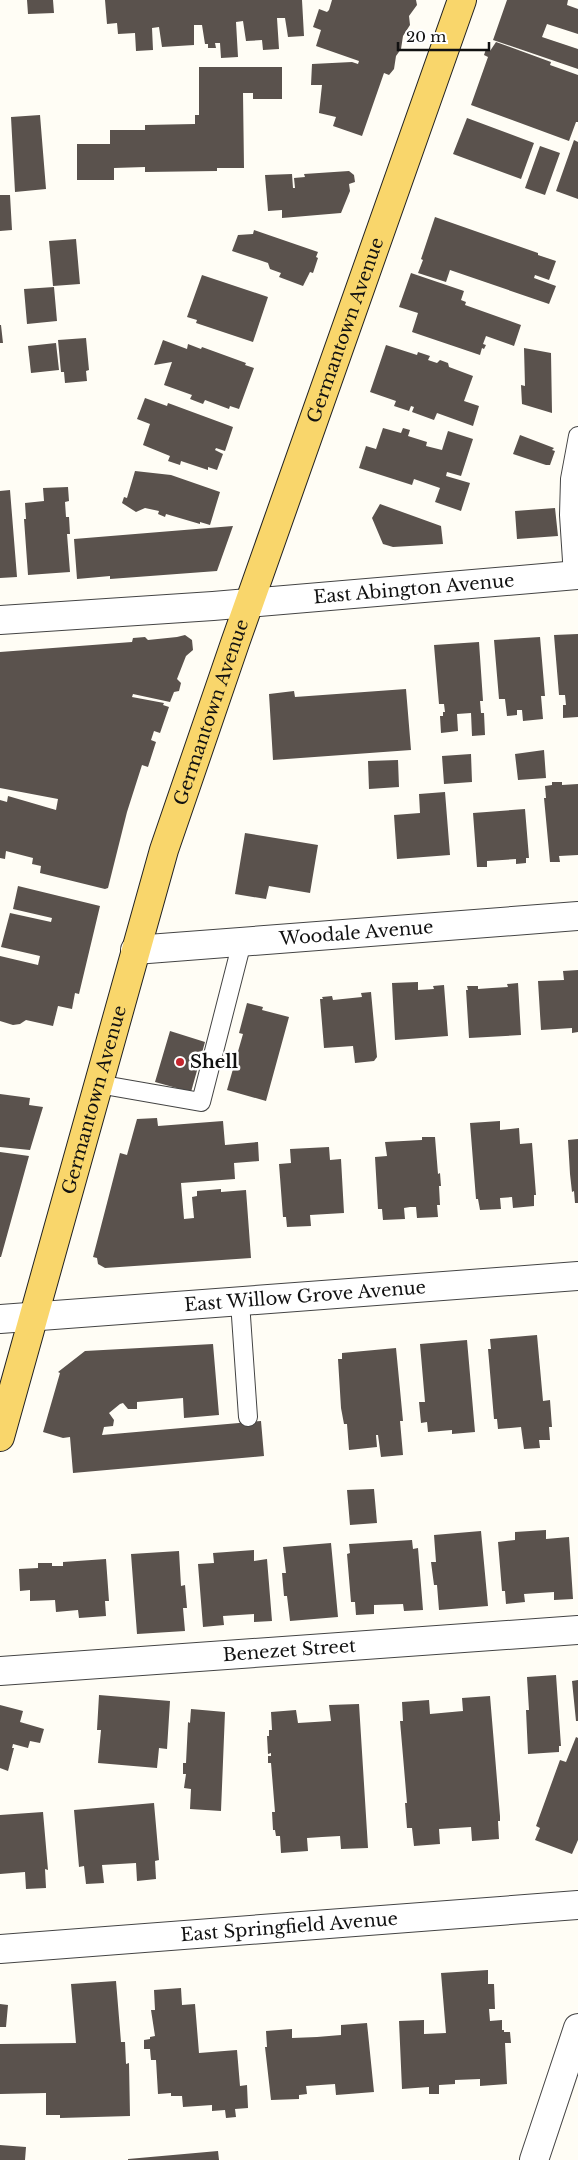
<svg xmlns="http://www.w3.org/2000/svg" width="578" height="2160" font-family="'Libre Baskerville',serif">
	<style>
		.building { fill: #5a524d }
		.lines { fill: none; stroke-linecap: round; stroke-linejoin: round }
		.lane-casing { stroke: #444; stroke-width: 20 }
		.street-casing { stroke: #444; stroke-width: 30 }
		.primary-casing { stroke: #222; stroke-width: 30 }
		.lane { stroke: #fff; stroke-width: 18 }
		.street { stroke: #fff; stroke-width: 28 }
		.primary { stroke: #f9d66b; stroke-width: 28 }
		.poi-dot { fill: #c4262e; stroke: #fff; stroke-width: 2 }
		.labels { text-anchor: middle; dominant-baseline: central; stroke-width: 5; stroke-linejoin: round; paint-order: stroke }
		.street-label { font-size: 18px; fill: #111; stroke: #fff }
		.poi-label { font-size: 18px; font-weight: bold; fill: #111; stroke: #fff; text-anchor: start }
	</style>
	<rect width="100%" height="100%" fill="#fffdf5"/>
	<!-- building -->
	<path class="building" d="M27 0H53L54 13 28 14Z
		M105 0H302L304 36 288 37 285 18H277L279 49 263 50 262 40 246 41 243 21 236 22 238 57 221 58 220 43H215L216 48H208V44H205L202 25H194V45L162 47 159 27 152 28 153 50 136 51 135 33 118 34 117 23 107 24Z
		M332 0H416L417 5 409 16 410 25 403 36 401 49 396 56 394 69 389 75 384 73 362 136 333 126 336 117 319 113 322 85H311L312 64 352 62 358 64 359 61 316 46 321 30 313 27 319 9 327 12 329 10Z
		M507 0H568L567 5 578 9V34L547 24 542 37 578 49V69L493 40Z
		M496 42 551 62 550 65 578 75V122H576L569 141 471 105 488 57 484 55 486 49 490 51Z
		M199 67H282V99H253V93H243L244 168H217V171L145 172V167L114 168V180H77V144H110V130H145V125L195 124V115H199Z
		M40 115 46 189 15 192 11 117Z
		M467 118 534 143 521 179 453 154Z
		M574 140 578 142V199L556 191Z
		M540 146 560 153 545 195 525 188Z
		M349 171 354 175 355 182 349 184 350 191 341 213 282 218V210L268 211 265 175 292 174 293 188H295L294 178 305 177 304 174Z
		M0 195H10L12 230 0 231Z
		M435 217 538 253V255L556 261 549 280 535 275 534 278 556 286 549 304 450 270 446 282 418 273 423 260 421 259Z
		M254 230 318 252 316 257 318 258 313 273 310 272 303 286 279 277 281 273 270 269 268 263 232 251 238 235 253 234Z
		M76 239 80 284 53 286 49 241Z
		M411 273 464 291 461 300 466 302 465 305 521 325 514 346 486 336 483 344 486 345 484 349 482 348 480 355 412 332 418 313 399 307Z
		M202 275 268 297 253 342 196 323 197 320 187 317Z
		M54 287 57 321 27 324 24 289Z
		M0 325H1L3 343H0Z
		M86 338 89 370 86 371 87 381 65 383 64 372H61L58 340Z
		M163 340 187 349 188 344 201 349 202 347 246 363 245 365 254 368 239 409 230 406 229 409 205 400 203 404 190 399 192 395 164 385 172 362 154 365Z
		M56 343 59 370 31 373 28 346Z
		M386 345 417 355 418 352 430 356 428 360 437 363 440 360 448 363 449 367 473 376 464 401 479 406 473 426 437 413 434 420 412 412 414 407 411 406 409 411 394 406 396 401 370 392Z
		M524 348 551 353 552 413 522 404 521 385 525 386Z
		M145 398 167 406 168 403 233 427 225 451 216 448 215 450 223 454 217 470 208 467V470L181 461 180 465 168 461 170 456 143 445 150 424 137 419Z
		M383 428 401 433 403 428 410 430 408 436 427 442 426 446 442 450 448 431 473 439 461 476 447 472 446 476 470 483 461 511 435 502 440 488 414 479 412 485 359 468 366 446 376 449Z
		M520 435 554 448 552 450 555 451 550 465H546L513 454Z
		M135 471 171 475 220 492 210 525 200 522V524L166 514 165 517 158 514 159 511 145 508 136 512 122 503 124 497 127 498Z
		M68 487 69 501 65 502 66 517H69L70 534H67L70 572 28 575 24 519H26L25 503 44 501 43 488Z
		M10 490 17 577 0 578V491Z
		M380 504 441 526 443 544 393 547 383 544 372 518Z
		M555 508 558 536 517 539 515 511Z
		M233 526 217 571 110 579V576L77 579 74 539Z
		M578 634V717L563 718V705H566L565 695H559L554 635Z
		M185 635 192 640 193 650 186 656 177 679 181 683 179 691 174 692 170 702 133 694 132 697 164 703 163 705 169 707 160 733 154 731 151 740 156 742 148 767 142 765 127 812 108 888 105 889 40 873 41 866 32 864 33 858 6 851 5 859 0 858V800L7 802 8 796 56 810 58 799 0 788V652L132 642 133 638 145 637 148 640 177 637Z
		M540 637 545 696H541L543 719 523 721 522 710H517V715L507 716 505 699H499L494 640Z
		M479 642 483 701H480L481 713H484L485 735 472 736 471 713 457 714 458 731 441 733 440 716H443V712H445L444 704H439L434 645Z
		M406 689 411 750 273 760 269 694 294 691 295 697Z
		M544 750 546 778 518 780 515 754Z
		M471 754 472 782 444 784 442 756Z
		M398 760 399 787 369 789 368 761Z
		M552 782H562V785L578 784V855L559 856 560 862H550L544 798H546L545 786 552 785Z
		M445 792 450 855 397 859 394 815 420 813 419 794Z
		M525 809 529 858H526V863L516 864V859L487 861V867H477L473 813Z
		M245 833 318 845 310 893 269 886 266 899 235 894Z
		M18 886 100 906 79 994 75 993 72 1009 58 1006 53 1026 26 1020 20 1024 13 1025 0 1021V956L38 965 40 956 1 947 10 913 51 922 52 918 13 909Z
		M578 970V1032L572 1033V1028L541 1030 538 981 564 980 563 971Z
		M418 982V990L434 989 433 986 444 985 448 1036 395 1040 392 983Z
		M518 983 521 1035 469 1038 466 990H468L467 986H478V989L492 988 508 987 507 984Z
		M371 992 377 1057 374 1061 355 1063 353 1046 324 1048 320 999H323L322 997 332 996 333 1000 362 997 361 993Z
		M247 1003 263 1007 262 1010 289 1017 266 1101 227 1090 243 1034 239 1033Z
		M170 1031 205 1042 191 1092 155 1082Z
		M0 1094 30 1098 29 1105 43 1107 30 1150 0 1147Z
		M157 1118 158 1126 223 1121 225 1145 258 1142 259 1161 234 1163 235 1179 181 1183 184 1219 194 1218 192 1197 197 1196V1191L221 1189V1192L246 1190 251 1258 105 1268 98 1264 97 1258 93 1257 120 1153 127 1155 137 1119Z
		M500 1121V1130L519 1128 520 1144 532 1143 536 1195H534V1206L513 1208 512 1197 500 1198 501 1209 480 1210 478 1199H476L470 1123Z
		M422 1137H435L438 1174 440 1173 441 1186H439L440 1205H437L438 1217 417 1218 416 1207H410L404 1208 405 1219 383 1220 382 1209H378L375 1157 387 1156 385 1142 422 1140Z
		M578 1139V1203H575L574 1191 572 1192 570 1174 568 1140Z
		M329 1147 330 1160 341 1159 344 1213 310 1215 311 1226 287 1227 286 1217H283L279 1164 291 1163 290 1149Z
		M0 1152 29 1156 1 1257H0Z
		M537 1335 543 1401 550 1400 552 1427H549L550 1440H539L540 1448 524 1449 521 1427 498 1429 497 1419H494L488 1349H491L490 1339Z
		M467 1340 475 1432 452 1434V1430L428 1432 427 1422 421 1423 419 1402H425L420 1344Z
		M213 1344 219 1415 184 1418 183 1398 137 1402V1409H128L123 1403 120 1404 109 1413 114 1420 113 1426 104 1427 102 1435 261 1421 264 1456 73 1473 70 1437 63 1438 43 1432 60 1373 58 1372 85 1351Z
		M396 1348 403 1421H400L403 1455 381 1457 378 1435H376L377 1447 349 1450 347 1424H344L341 1408 338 1359H342V1353Z
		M374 1489 377 1523 350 1525 347 1490Z
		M546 1530V1539L569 1537 573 1599 554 1600V1592L524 1594 525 1602 506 1604 505 1591H502L498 1542 515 1540V1532Z
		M481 1531 488 1606 439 1610 437 1585H434L431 1562H436L434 1535Z
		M412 1540 413 1549 418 1548 423 1610 404 1611 403 1604 374 1605V1614L356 1615 355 1602H351L347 1554 350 1553 349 1544Z
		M331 1543 338 1617 290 1621 287 1596H284L282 1573H286L283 1547Z
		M254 1550V1561L267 1559 272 1621 254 1622V1614L223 1616 224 1625 203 1627 198 1564 214 1563 213 1553Z
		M179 1551 181 1586 185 1585 187 1608H183L185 1631 137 1634 131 1554Z
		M106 1559 109 1601H105L106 1616 79 1618 78 1610 56 1612 55 1600 30 1601V1590L20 1591 19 1569 38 1568V1563H52V1566H63V1562Z
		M556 1675 561 1746H559V1752L528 1754 526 1710H529L527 1677Z
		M578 1680V1721H576L572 1681Z
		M99 1695 170 1701 167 1749 159 1748 157 1768 98 1763 101 1730H97Z
		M490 1696 500 1816V1821H498L499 1839 472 1841 471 1827 439 1829 440 1844 414 1846 412 1828H407L405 1803H407L400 1721H403L402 1702 429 1700 430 1714 463 1711 462 1698Z
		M359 1704 368 1848 341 1849 340 1836 322 1837 307 1838 308 1851 281 1853 280 1836H276L275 1830H273L272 1812H275L271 1763H268V1756H271V1753L268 1754 267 1736H269V1730H272L271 1712 296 1710 298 1723 331 1721 329 1705Z
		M0 1705 23 1711 20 1722 44 1729 40 1743 30 1741 28 1748 13 1744 12 1748H14L8 1771 0 1768Z
		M191 1709 225 1712 221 1811 190 1809 191 1789 184 1788 186 1774H183V1763H186L188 1722 190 1723Z
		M576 1737 578 1738V1840L572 1854 535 1840 540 1828 536 1826 560 1760 566 1762Z
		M154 1803 159 1860 155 1861 156 1879 137 1881 136 1863 102 1865 104 1883 86 1884 84 1866 79 1867 74 1810Z
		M43 1812 48 1870 45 1869 46 1888 26 1889 25 1872 0 1874V1815Z
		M488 1970V1984H494L495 2009H489L490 2021 502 2020V2030H504V2032H510L511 2043H505L507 2084 480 2086V2079L455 2080V2084L439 2085V2094H429V2087L402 2089 399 2021 424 2020V2034L446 2033 441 1973Z
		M116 1981 121 2042H125L126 2064 129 2063 130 2116 60 2118V2115H46V2093L0 2094V2044L76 2043 71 1984Z
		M181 1988 182 2005 195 2004 199 2053 237 2050 240 2086 247 2085 248 2108 235 2109 236 2117 226 2118 225 2110 212 2111V2105L183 2107 182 2096H171V2093L158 2094 156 2060H151L150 2049H144V2040L150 2039V2037L155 2036 151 2010H155L154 1990Z
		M0 2004 8 2005 6 2027H0Z
		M367 2023 374 2092 336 2095 335 2084 306 2086 307 2094 299 2095V2099L271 2100 265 2047H267L266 2031 292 2029V2038L317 2037 341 2035V2025Z
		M0 2145 26 2147 25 2160H0Z
		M218 2151 219 2160H128V2159Z"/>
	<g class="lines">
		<!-- lane casing -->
		<g class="lane-casing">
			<path id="lane" d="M573 576 569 515 570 479 578 436
				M98 1084 201 1102 242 942
				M240 1302 248 1417"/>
		</g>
		<!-- street casing -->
		<g class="street-casing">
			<g id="street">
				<path id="s1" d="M0 620 213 606 578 575"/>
				<path id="s2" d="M135 950 578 916"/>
				<path id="s3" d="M0 1319 578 1276"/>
				<path id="s4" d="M0 1671 578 1630"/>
				<path id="s5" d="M0 1949 578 1905"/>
				<path d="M534 2160 578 2028"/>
			</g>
		</g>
		<!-- primary casing -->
		<g class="primary-casing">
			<g id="primary">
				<path id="s6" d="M0 1437 164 850 235 643 462 0"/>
			</g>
		</g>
		<!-- lane -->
		<use href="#lane" class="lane"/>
		<!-- street -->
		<use href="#street" class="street"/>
		<!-- primary -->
		<use href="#primary" class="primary"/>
	</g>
	<!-- markers -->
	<circle class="poi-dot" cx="180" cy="1062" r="5"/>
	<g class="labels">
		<!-- street labels -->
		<g class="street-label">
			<text stroke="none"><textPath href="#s6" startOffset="1160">Germantown Avenue</textPath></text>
			<text stroke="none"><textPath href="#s1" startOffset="415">East Abington Avenue</textPath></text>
			<text stroke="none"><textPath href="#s6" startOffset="755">Germantown Avenue</textPath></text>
			<text stroke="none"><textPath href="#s2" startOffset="222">Woodale Avenue</textPath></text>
			<text stroke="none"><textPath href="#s6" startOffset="350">Germantown Avenue</textPath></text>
			<text stroke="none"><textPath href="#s3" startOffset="306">East Willow Grove Avenue</textPath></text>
			<text stroke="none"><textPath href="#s4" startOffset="290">Benezet Street</textPath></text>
			<text stroke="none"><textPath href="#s5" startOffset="290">East Springfield Avenue</textPath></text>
		</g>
		<!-- poi labels -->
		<g class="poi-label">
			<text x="190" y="1062">Shell</text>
		</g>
	</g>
	<!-- scale -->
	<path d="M398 42v8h91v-8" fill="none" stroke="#111111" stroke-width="2.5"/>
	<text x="406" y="42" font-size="15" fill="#111111" stroke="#ffffff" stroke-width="4" paint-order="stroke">20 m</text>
</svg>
